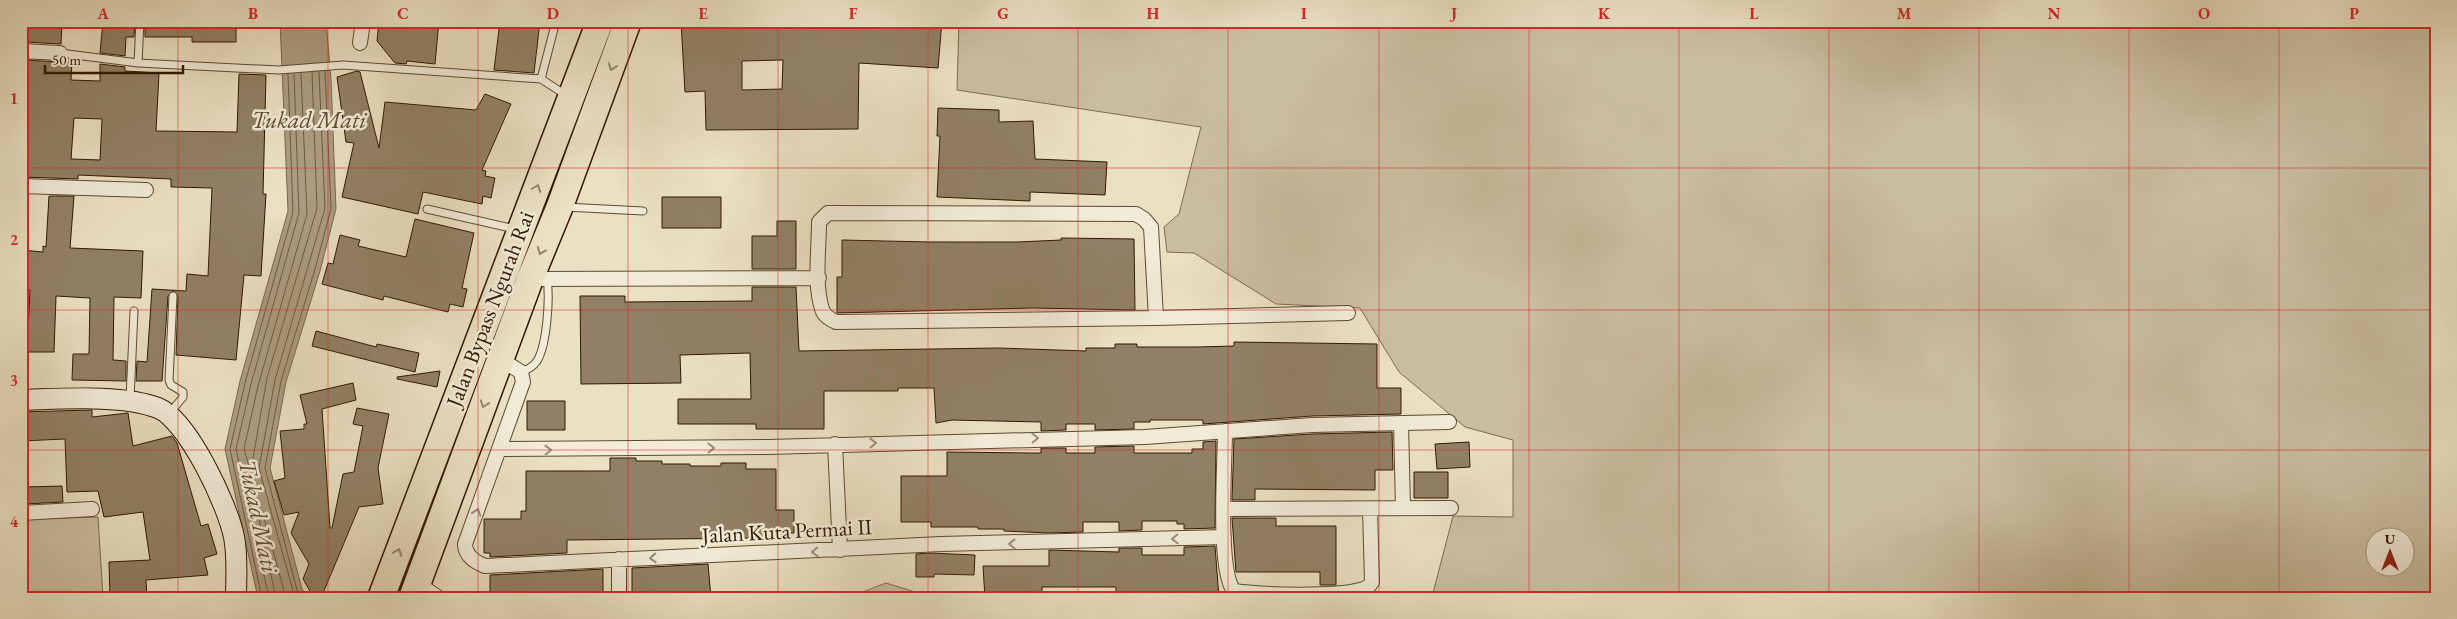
<svg xmlns="http://www.w3.org/2000/svg" width="2457" height="619" font-family="'EB Garamond',serif">
	<style>
		.green { fill: #cabea1; stroke: #7d6b50; fill-rule: evenodd }
		.water { fill: #ab9c80; stroke: #7a674d }
		.lines { fill: none; stroke-linecap: round; stroke-linejoin: round }
		.shore { stroke: #6e5a40; stroke-width: 1 }
		.building { fill: #918065; stroke: #301800; fill-rule: evenodd }
		.lane-casing { stroke: #5e4a30; stroke-width: 9 }
		.street-casing { stroke: #5e4a30; stroke-width: 16 }
		.secondary-casing { stroke: #301800; stroke-width: 22 }
		.highway-casing { stroke: #301800; stroke-width: 29 }
		.lane { stroke: #f1ebd7; stroke-width: 7 }
		.street { stroke: #f1ebd7; stroke-width: 14 }
		.secondary { stroke: #f1ebd7; stroke-width: 20 }
		.highway { stroke: #eae0c2; stroke-width: 26 }
		.oneway { stroke: #96866b }
		.oneway2 { stroke: #9a8c76 }
		.grid { fill: none; stroke: #d62828; stroke-width: 1; stroke-opacity: 0.55 }
		.labels { text-anchor: middle; dominant-baseline: central; stroke-width: 5; stroke-linejoin: round; paint-order: stroke }
		.street-label { font-size: 22px; fill: #301800; stroke: #f1ebd7 }
		.water-label { font-size: 24px; font-style: italic; fill: #614d33; stroke: #f1ebd7 }
		.neatline { fill: none; stroke: #d62828; stroke-width: 2 }
		.grid-label { font-size: 16px; text-anchor: middle; font-weight: bold; fill: #d62828 }
	</style>
	<rect width="100%" height="100%" fill="#eae0c2"/>
	<filter id="stains"><feTurbulence type="fractalNoise" baseFrequency=".004" numOctaves="4"/><feColorMatrix values="0 0 0 0 .2 0 0 0 0 .09 0 0 0 0 .02 0 0 0 .5 -.17"/></filter>
	<radialGradient id="worn" r=".72"><stop offset=".6" stop-color="#630" stop-opacity="0"/><stop offset="1" stop-color="#630" stop-opacity=".3"/></radialGradient>
	<!-- green -->
	<path class="green" d="M959 21H2436V598H1423L1432 597 1453 516 1513 517V440L1465 427 1399 372 1360 308 1276 304 1194 253 1167 252 1164 227 1179 214 1201 127 957 90ZM2374 536H2404V566H2374Z
		M98 517 103 598H21V519Z
		M886 583 935 598H847Z"/>
	<!-- water -->
	<path class="water" d="M280 21H326L331 79 336 209 320 271 286 382 270 468 302 589 309 598H258L225 449 240 381 288 211Z"/>
	<g class="lines">
		<!-- shore -->
		<path class="shore" d="M301 73 307 214 258 386 244 449 249 466 252 464 267 378 317 208 312 72
			M262 598 230 449 245 383 293 212 288 74
			M269 598 236 449 251 384 299 213 294 74
			M276 598 259 519 261 516 264 518 286 598
			M295 598 259 468 275 380 325 208 319 72
			M302 598 297 590 265 468 281 381 315 269 331 209 325 71"/>
	</g>
	<!-- building -->
	<path class="building" d="M21 21H62L61 44 26 42V36H21Z
		M103 21H135L134 37H126L125 56 100 53Z
		M145 21 236 23V42H192V37H145Z
		M379 21H439L435 64 407 61 406 64 395 63 377 41Z
		M500 21H540L534 73 494 70Z
		M681 21H942L938 68 859 63 858 129 706 130 705 91 685 92ZM783 60 782 89 742 90V61Z
		M66 59 72 60 71 80 100 81V64L125 67V71L159 73 156 131 237 132 239 74 266 75 263 194H266L261 276 244 275 236 360 176 355 178 296 173 291 168 296 162 381H136L137 361 147 362 152 289 186 291 187 274 208 276 212 188 171 187V179L78 175V179L21 177V77L25 78V60L60 62ZM74 118 102 119 100 160 71 159Z
		M357 71 360 72 379 148 385 102 476 110 485 94 511 104 482 170 486 171 485 176 495 178 491 198 483 196 482 204 423 192 418 214 342 197 354 143 346 142 337 77Z
		M938 108 999 110V122L1033 121 1035 159 1107 162 1105 195 1030 192V201L937 197 940 136H937Z
		M49 196H74L70 248 143 251 141 298 114 297 113 360 126 361V381L72 380 73 354H89L90 298 56 296 54 352H27L30 290 21 289V250L43 252V246L46 247Z
		M662 197H721V228H662Z
		M415 219 474 233 462 288 467 289 463 307 450 304 448 312 384 296 383 300 322 284 328 263 333 264 340 235 360 240 358 246 406 257Z
		M777 221H796V269H752V236H777Z
		M1061 238 1134 239 1135 310 1033 308 837 313V277H842V240L929 242H1018L1061 240Z
		M752 287H796L799 351 999 348 1086 351V348H1115V344H1137V347H1197L1234 346V342L1377 344V388H1401V414L1312 416 1203 424V420H1150V422H1134V429L1095 430V424H1066V430L1041 431V422L952 420 936 423 934 388H898V391H824V429H756V424H678V399H751L750 353 680 355 681 383 581 384 580 296H625V302L752 301Z
		M316 331 376 347 377 344 419 353 415 372 312 346Z
		M440 371 437 387 397 379V377Z
		M353 383 356 400 322 409 330 528H332L343 474 354 472 363 426 353 424 357 408 389 414 378 468 383 504 359 507 321 598H314L303 579 309 564 291 533 299 512 284 515 274 481 285 478 280 431 304 429V424H307L300 395Z
		M527 401H565V430H527Z
		M92 410V417L128 413 133 446 172 436 177 443 201 526 208 524 217 554 204 558 208 575 146 580 147 598H110L109 562 150 560 143 512 104 517 98 491 67 492 65 439 21 441V412Z
		M1392 432 1393 470H1375V490L1255 489V500H1232L1234 439 1312 434Z
		M1216 441 1215 528 1184 529V524H1177V521H1142V530L1119 531V522H1083V532L1049 533 1004 531V529H978V527H931V522H901V476H947V452L1030 453H1041V448H1066V453H1095V447L1134 446V453H1192V449H1203V442Z
		M1469 442 1470 467 1437 469 1435 444Z
		M610 458H636V461H662V464H690V466H721V463H746V469H776V510H794V533H766V538L567 540V553L490 557V553H484V519H521V511H526V471H610Z
		M1414 472H1448V498H1414Z
		M62 486 63 502 25 504V487Z
		M1232 518H1276V526H1336V585H1320V572H1236Z
		M1215 546 1219 598H1189V594H1116V587H1042V598H985L983 566H1049V550L1119 552V548H1142V555H1184V547Z
		M930 553 975 555 974 575 934 574V577H916V554Z
		M708 564 711 598H632V568Z
		M603 569V598H490V575Z"/>
	<g class="lines">
		<!-- lane casing -->
		<g class="lane-casing">
			<path id="lane" d="M556 21 541 79 566 95
				M60 53 138 63 236 68 279 70 343 65 541 79
				M138 63 140 21
				M565 207 643 211
				M427 209 515 229
				M521 372C527 370 533 367 537 361 547 345 550 298 547 279
				M130 399 134 311
				M169 414 183 397V392L171 385 169 380 173 296"/>
		</g>
		<!-- street casing -->
		<g class="street-casing">
			<path id="street" d="M360 43 363 21
				M21 51 60 53
				M21 186 146 190
				M530 279 819 278
				M1156 318 1151 227 1144 219 1136 214 828 213 819 222C819 250 814 283 822 309 824 316 830 319 836 322L1156 318 1348 313
				M500 359 521 372 523 382 465 544C465 556 475 562 485 566L941 544 1224 537
				M1401 424 1403 508
				M1225 431C1225 462 1217 570 1234 591 1261 595 1334 597 1360 590 1366 589 1369 587 1372 582L1370 509
				M835 444 840 550
				M499 449 768 447 1145 437 1312 425 1449 422
				M1224 509 1451 508
				M21 513 92 509
				M619 559V598
				M417 583 439 598"/>
		</g>
		<!-- secondary casing -->
		<g class="secondary-casing">
			<path id="secondary" d="M21 400C60 399 122 394 158 408 188 420 228 506 234 537 238 557 236 578 236 598"/>
		</g>
		<!-- highway casing -->
		<g class="highway-casing">
			<path id="highway" d="M381 598 600 21
				M412 598 530 279 560 206 628 21"/>
		</g>
		<!-- lane -->
		<use href="#lane" class="lane"/>
		<!-- street -->
		<use href="#street" class="street"/>
		<!-- secondary -->
		<use href="#secondary" class="secondary"/>
		<!-- highway -->
		<use href="#highway" class="highway"/>
	</g>
	<!-- one-way arrows -->
	<defs><path id="oneway-chevron" d="M-2-3.5L2.5 0L-2 3.5" fill="none" stroke-width="1.6" stroke-linecap="round" stroke-linejoin="round" transform="scale(1.25)"/></defs>
	<g class="oneway">
		<use href="#oneway-chevron" transform="translate(612 67) rotate(110)"/>
		<use href="#oneway-chevron" transform="translate(537 188) rotate(-69)"/>
		<use href="#oneway-chevron" transform="translate(541 251) rotate(112)"/>
		<use href="#oneway-chevron" transform="translate(484 404) rotate(110)"/>
		<use href="#oneway-chevron" transform="translate(398 552) rotate(-69)"/>
	</g>
	<g class="oneway2">
		<use href="#oneway-chevron" transform="translate(1035 438) rotate(-1)"/>
		<use href="#oneway-chevron" transform="translate(873 443) rotate(-1)"/>
		<use href="#oneway-chevron" transform="translate(711 448) rotate(-1)"/>
		<use href="#oneway-chevron" transform="translate(548 450) rotate(-1)"/>
		<use href="#oneway-chevron" transform="translate(477 512) rotate(-70)"/>
		<use href="#oneway-chevron" transform="translate(1175 539) rotate(178)"/>
		<use href="#oneway-chevron" transform="translate(1012 544) rotate(179)"/>
		<use href="#oneway-chevron" transform="translate(815 552) rotate(178)"/>
		<use href="#oneway-chevron" transform="translate(653 558) rotate(177)"/>
	</g>
	<!-- grid -->
	<path class="grid" d="M178 21V598M328 21V598M478 21V598M628 21V598M778 21V598M928 21V598M1078 21V598M1228 21V598M1379 21V598M1529 21V598M1679 21V598M1829 21V598M1979 21V598M2129 21V598M2279 21V598M21 168H2436M21 310H2436M21 450H2436"/>
	<g class="labels">
		<!-- street labels -->
		<g class="street-label">
			<text transform="translate(490 309) rotate(-69)">Jalan Bypass Ngurah Rai</text>
			<text transform="translate(787 531) rotate(-3)">Jalan Kuta Permai II</text>
		</g>
		<!-- water labels -->
		<g class="water-label">
			<text x="309" y="119">Tukad Mati</text>
			<text transform="translate(259 516) rotate(78)">Tukad Mati</text>
		</g>
	</g>
	<!-- margin -->
	<rect width="2457" height="619" fill="none" stroke="#eae0c2" stroke-width="55"/>
	<!-- north arrow -->
	<g transform="translate(2390 552)"><circle r="24" fill="#f1ebd7" stroke="#a49781"/>
	<path d="M0-4L9 19L0 12L-9 19Z" fill="#8f2418"/>
	<text y="-8" font-size="14" font-weight="bold" text-anchor="middle" fill="#301800">U</text>
	</g>
	<!-- scale -->
	<path d="M45 65v8h138v-8" fill="none" stroke="#301800" stroke-width="2.5"/>
	<text x="52" y="65" font-size="15" fill="#301800" stroke="#f1ebd7" stroke-width="4" paint-order="stroke">50 m</text>
	<rect x="28" y="28" width="2402" height="564" class="neatline"/>
	<g class="grid-label">
		<text x="103" y="19">A</text>
		<text x="253" y="19">B</text>
		<text x="403" y="19">C</text>
		<text x="553" y="19">D</text>
		<text x="703" y="19">E</text>
		<text x="853" y="19">F</text>
		<text x="1003" y="19">G</text>
		<text x="1153" y="19">H</text>
		<text x="1304" y="19">I</text>
		<text x="1454" y="19">J</text>
		<text x="1604" y="19">K</text>
		<text x="1754" y="19">L</text>
		<text x="1904" y="19">M</text>
		<text x="2054" y="19">N</text>
		<text x="2204" y="19">O</text>
		<text x="2354" y="19">P</text>
		<text x="14" y="104">1</text>
		<text x="14" y="245">2</text>
		<text x="14" y="386">3</text>
		<text x="14" y="527">4</text>
	</g>
	<rect width="100%" height="100%" filter="url(#stains)"/>
	<rect width="100%" height="100%" fill="url(#worn)"/>
</svg>
